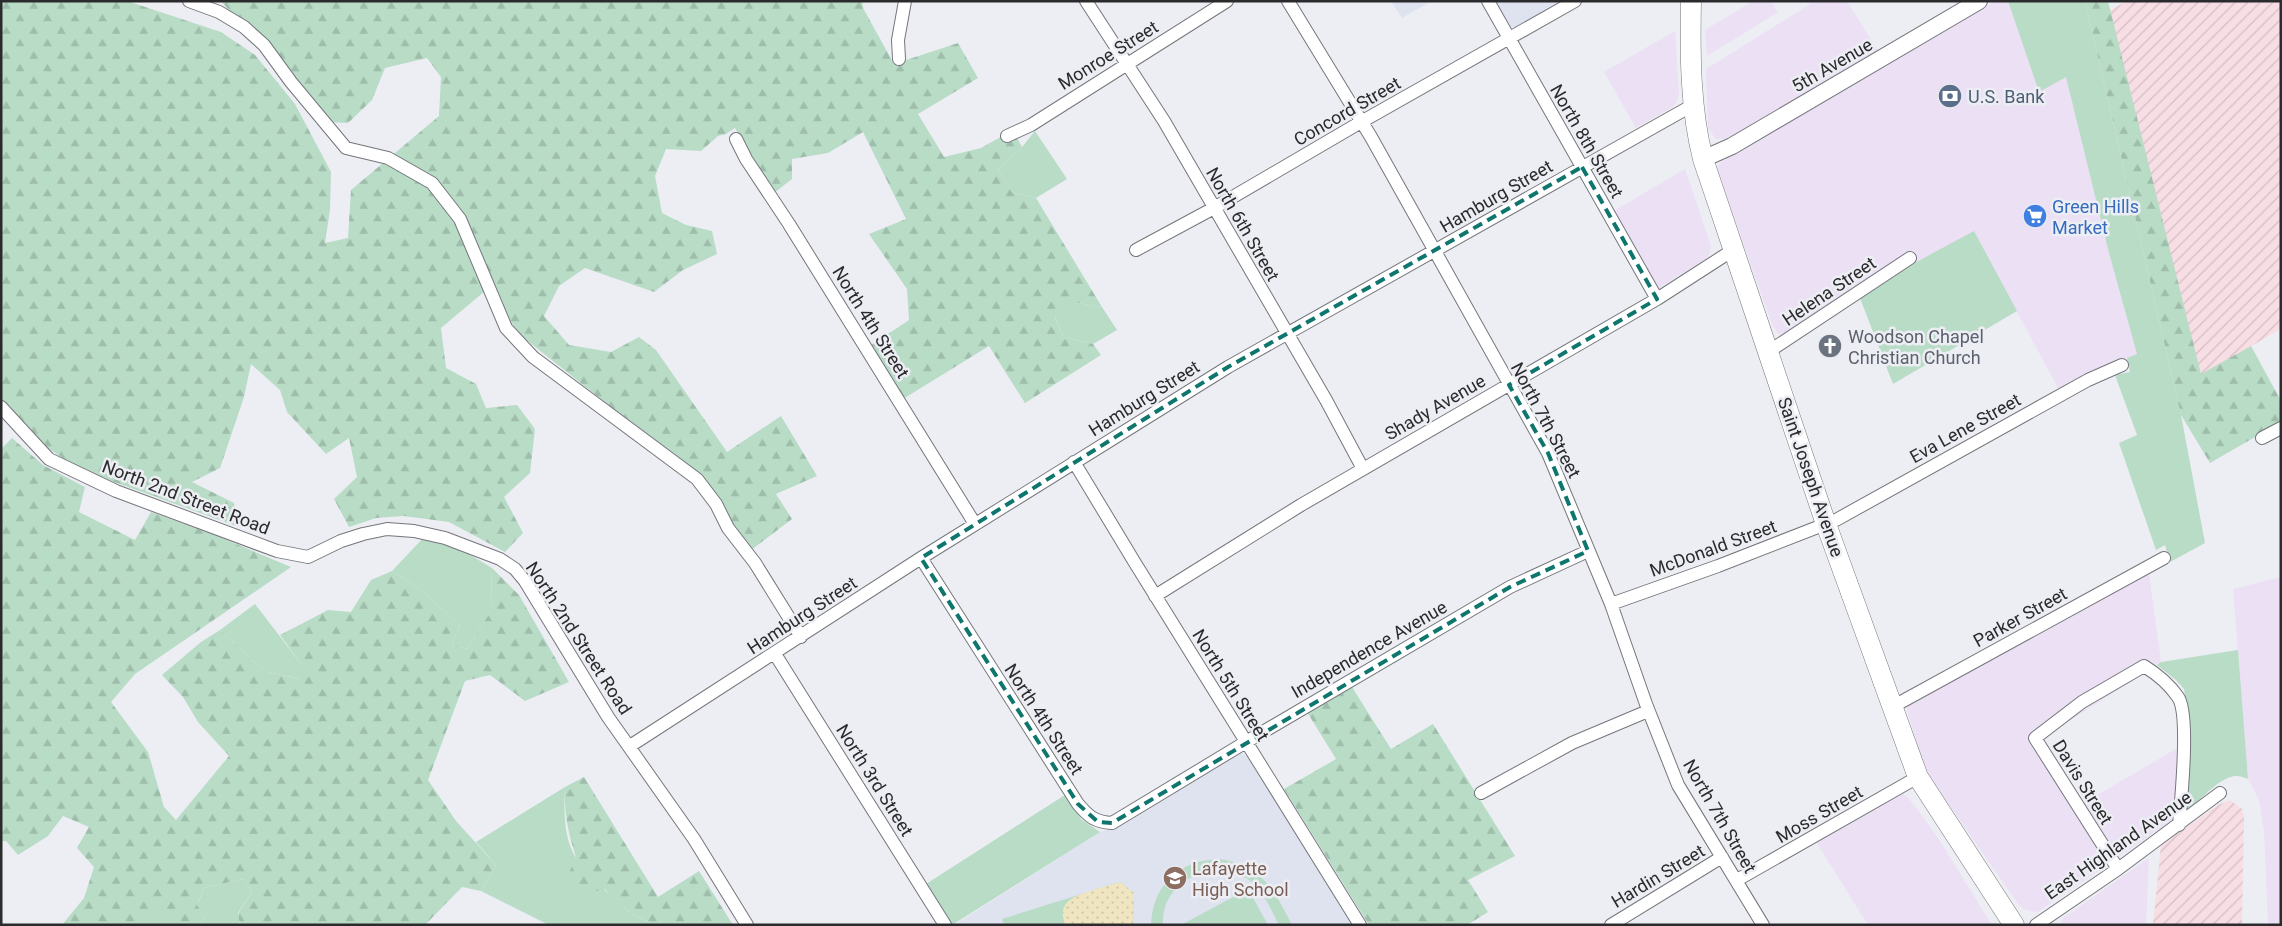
<svg xmlns="http://www.w3.org/2000/svg" width="2282" height="926" font-family="Roboto,sans-serif">
	<style>
		.commercial { fill: #ebe0f4 }
		.industrial { fill: url(#industrial-furrows) }
		.built { fill: #dfe3ef }
		.grass { fill: #b8dcc6 }
		.forest { fill: url(#forest-firs) }
		.sand { fill: url(#sand-dots) }
		.lines { fill: none; stroke-linecap: round; stroke-linejoin: round }
		.minor-casing { stroke: #75767b; stroke-width: 14 }
		.tertiary-casing { stroke: #75767b; stroke-width: 18 }
		.primary-casing { stroke: #75767b; stroke-width: 21 }
		.minor { stroke: #fff; stroke-width: 12 }
		.tertiary { stroke: #fff; stroke-width: 16 }
		.primary { stroke: #fff; stroke-width: 20 }
		.marked { fill: none; stroke: #0f766e; stroke-width: 4; stroke-dasharray: 10 6; stroke-linejoin: round }
		.labels { text-anchor: middle; dominant-baseline: central; stroke-width: 5; stroke-linejoin: round; paint-order: stroke }
		.street-label { font-size: 18px; fill: #2b2b2d; stroke: #edeef4 }
		.service-label { font-size: 18px; fill: #4e5e75; stroke: #edeef4; text-anchor: start }
		.shop-label { font-size: 18px; fill: #366cbe; stroke: #edeef4; text-anchor: start }
		.worship-label { font-size: 18px; fill: #5b616d; stroke: #edeef4; text-anchor: start }
		.education-label { font-size: 18px; fill: #785e54; stroke: #edeef4; text-anchor: start }
	</style>
	<defs>
		<pattern id="industrial-furrows" width="10" height="10" patternUnits="userSpaceOnUse" patternTransform="scale(1.25)"><rect width="10" height="10" fill="#f7dde4"/><path d="M-1 1l2-2M0 10L10 0M9 11l2-2" fill="none" stroke="#d4bec4"/></pattern>
		<pattern id="forest-firs" width="22" height="20" patternUnits="userSpaceOnUse" patternTransform="scale(1.25)"><rect width="22" height="20" fill="#b8dcc6"/><path d="M5 1l3.5 6h-7zM16 11l3.5 6h-7z" fill="#9ebdaa"/></pattern>
		<pattern id="sand-dots" width="8" height="8" patternUnits="userSpaceOnUse" patternTransform="scale(1.25)"><rect width="8" height="8" fill="#efe5c0"/><path d="M2 2h.1M6 6h.1" fill="none" stroke="#cdc5a5" stroke-width="1.8" stroke-linecap="round"/></pattern>
	</defs>
	<rect width="100%" height="100%" fill="#edeef4"/>
	<!-- commercial -->
	<path class="commercial" d="M1753 1H1771L1778 12 1707 56 1705 30Z
		M1815 1H1847L1878 51 1737 134 1723 139H1716L1708 128 1706 69Z
		M1995 1H2008L2039 91 2066 76 2109 253 2137 354 2099 369 2059 390 1974 232 1786 333 1778 334 1772 324 1717 170 1719 164 1725 158Z
		M1675 31 1679 94 1677 101 1673 107 1636 128 1604 72Z
		M1685 169 1711 246 1710 253 1705 261 1658 288 1653 286 1612 212Z
		M2149 573 2161 662 2034 744 2109 864 2038 912 2025 910 2018 904 1930 777 1924 766 1907 710 1908 705Z
		M2281 577V925H2268L2264 832 2259 800 2248 779 2233 589Z
		M2179 747 2176 817 2117 858 2082 804Z
		M1903 794 1908 797 1938 838 1992 925H1868L1815 840Z
		M2149 858 2146 925H2060L2063 918Z"/>
	<!-- industrial -->
	<path class="industrial" d="M2127 1H2281V329L2201 375 2109 11Z
		M2230 800 2242 809 2244 817 2242 925H2153L2161 845 2218 805Z"/>
	<!-- built -->
	<path class="built" d="M1391 1H1432L1402 18Z
		M1492 1H1560L1515 27H1510Z
		M1241 752 1247 757 1352 925H954L1100 832 1123 825Z"/>
	<!-- grass -->
	<path class="grass" d="M2008 1H2085L2181 415 2205 543 2170 562 2165 545 2156 550 2119 443 2137 435 2115 375 2130 372 2127 358 2137 354 2109 253 2066 77 2039 92Z
		M1035 131 1067 179 1036 198 1012 192 998 170 1022 147Z
		M1974 231 2017 311 1893 384 1860 298 1909 266Z
		M1078 303 1102 307 1117 330 1093 344 1063 337 1055 316Z
		M425 536 462 550 492 568 491 611 467 649 452 644 460 625 417 587 392 571Z
		M255 604 302 665 300 679 264 671 220 630Z
		M2238 650 2248 779C2245 778 2240 776 2237 776 2221 775 2197 803 2186 813L2191 730 2184 689 2176 680 2157 665 2161 662Z
		M565 787C564 809 563 840 577 859 584 867 591 874 598 882 617 904 622 909 649 922V925H549L481 891 496 865 476 842Z
		M1065 795 1081 819 1100 832 952 925 926 884Z
		M1220 859C1263 866 1273 889 1292 925H1279C1271 910 1263 890 1249 880 1214 856 1160 881 1163 925H1151C1153 883 1180 860 1220 859Z
		M243 879 252 891 238 913 240 925H199L205 918 197 906 204 888Z
		M1120 882 1134 893 1133 925H1004L1002 919Z
		M1248 889 1268 925H1181Z
		M159 910 184 922 187 925H149Z"/>
	<!-- forest -->
	<path class="forest" d="M1 1H127L221 32 255 55 295 104 331 172 330 210 325 243 348 238 351 190 439 116 441 77 427 58 385 68 372 100 348 123 326 122 221 1H862L863 8 894 64 958 43 978 78 918 114 944 157 981 148 1013 130 1022 147 998 170 1012 192 1036 198 1102 307 1078 303 1055 317 1063 337 1093 344 1101 355 1025 403 989 346 903 399 870 346 909 320 907 289 869 234 906 219 863 132 828 153 792 159V179L774 193 735 128 726 134 718 136 701 151 666 149 655 176 662 213 686 225 712 231 717 254 683 270 654 292 585 268 559 286 544 316 569 345 611 352 639 337 656 350 727 452 781 416 817 476 776 494 792 519 750 551 680 462 524 338 485 291 441 328 446 368 476 384 486 408 517 405 535 429 530 473 504 497 523 533 505 552 449 522 404 516 376 518 349 527 334 499 357 477 349 438 326 454 287 412 280 390 251 364 244 397 220 468 192 482 234 503 239 527 81 470 46 447 1 406Z
		M2085 1H2108L2201 374 2251 346 2281 401V422L2210 463 2181 415Z
		M12 438 43 465 85 487 79 512 135 540 151 512 215 535 291 567 135 674 111 702 148 752 164 807 176 820 229 756 198 722 183 697 162 675 201 642 220 630 264 671 299 679 302 665 280 635 328 610 351 612 371 580 392 571 417 587 460 625 452 644 467 649 491 611 492 568 519 595 569 682 525 701 490 675 465 681 428 780 456 821 496 865 481 891 462 887 425 925H240L238 914 252 891 243 879 204 888 197 905 205 918 199 925H187L159 911 149 925H62L84 898 94 867 77 848 89 827 63 816 48 836 18 855 6 841H1V449Z
		M1352 687 1391 749 1433 724 1515 856 1468 880 1488 912 1467 925H1369L1284 789 1336 759 1307 712Z
		M584 777 658 897 699 871 733 925H649V922C631 913 616 906 605 889L581 895 567 878 576 857C568 833 564 812 565 787Z"/>
	<!-- sand -->
	<path class="sand" d="M1120 882 1134 893 1133 925H1065C1063 918 1061 911 1065 905 1073 893 1106 887 1120 882Z"/>
	<g class="lines">
		<!-- minor casing -->
		<g class="minor-casing">
			<path id="minor" d="M189 1 219 12 244 27 264 45 291 82 346 148 388 158 432 183 460 219 506 328 533 357 697 479 716 504 728 528 755 563 801 637
				M1086 1 1164 121 1326 400 1363 469
				M1288 1 1371 137 1548 453 1611 604 1646 704 1678 785 1763 925
				M1488 1 1657 299
				M899 59 898 40 905 1
				M1007 136 1031 125 1227 1
				M736 139 746 159 789 224 975 524
				M1136 250 1214 208 1361 122 1575 1
				M1768 352 1910 258
				M1 407 49 459 116 491 277 551 308 557 341 541 363 534 387 529 414 531 445 538 500 559 515 569 525 581 608 717 694 839 747 925
				M2262 438 2281 428
				M1074 462 1135 563 1360 925
				M921 558 1078 804C1089 817 1095 822 1112 823L1246 742 1510 587 1588 551
				M1155 596 1301 505 1657 299 1733 250
				M1611 604 1718 566 1836 520 2088 380 2122 365
				M775 654 945 925
				M1892 707 2164 558
				M630 746 921 558 1228 367 1693 105
				M1481 793 1572 743 1648 711
				M2118 869 2035 738 2082 702 2144 666C2157 674 2169 684 2178 697 2190 714 2181 801 2179 825
				M1737 880 1918 777
				M1611 925 1722 857
				M2036 925 2118 869 2220 793"/>
		</g>
		<!-- tertiary casing -->
		<g class="tertiary-casing">
			<path id="tertiary" d="M1703 159 1732 146 1979 1"/>
		</g>
		<!-- primary casing -->
		<g class="primary-casing">
			<path id="primary" d="M1691 1C1690 54 1690 108 1703 159L1826 524 1918 777 2014 925"/>
		</g>
		<!-- minor -->
		<use href="#minor" class="minor"/>
		<!-- tertiary -->
		<use href="#tertiary" class="tertiary"/>
		<!-- primary -->
		<use href="#primary" class="primary"/>
	</g>
	<!-- marked area -->
	<path class="marked" d="M1582 167 1657 299 1509 385 1548 453 1588 551 1510 587 1112 823 1098 822 1078 804 921 558 1228 367Z"/>
	<!-- icons -->
	<defs>
		<g id="bank-disc" transform="scale(1.25)"><circle r="9.5" fill="#5c6f8a" stroke="#edeef4"/><path d="M-6-4H6V4H-6ZM0-2.3a2.3 2.3 0 1 0 0 4.6a2.3 2.3 0 1 0 0-4.6Z" fill="#fff"/></g>
		<g id="supermarket-disc" transform="scale(1.25)"><circle r="9.5" fill="#3f7fe0" stroke="#edeef4"/><path d="M-6-5.5h2.5l.6 2H6L4.5 2H-2.5L-4.4-4H-6ZM-1.5 3.2a1.3 1.3 0 1 0 .1 0ZM3 3.2a1.3 1.3 0 1 0 .1 0Z" fill="#fff"/></g>
		<g id="church-disc" transform="scale(1.25)"><circle r="9.5" fill="#6b7280" stroke="#edeef4"/><path d="M-1.2-6h2.4v3.5h3.3v2.4h-3.3V6h-2.4V-.1h-3.3v-2.4h3.3Z" fill="#fff"/></g>
		<g id="school-disc" transform="scale(1.25)"><circle r="9.5" fill="#8d6e63" stroke="#edeef4"/><path d="M0-5L7-2L0 1L-7-2ZM-4 1L0 2.5L4 1V4Q0 6-4 4Z" fill="#fff"/></g>
	</defs>
	<g fill-rule="evenodd">
		<use href="#bank-disc" x="1950" y="96"/>
		<use href="#supermarket-disc" x="2035" y="216"/>
		<use href="#church-disc" x="1830" y="346"/>
		<use href="#school-disc" x="1175" y="878"/>
	</g>
	<g class="labels">
		<!-- street labels -->
		<g class="street-label">
			<text transform="translate(1108 55) rotate(-32)">Monroe Street</text>
			<text transform="translate(1832 65) rotate(-30)">5th Avenue</text>
			<text transform="translate(1347 111) rotate(-30)">Concord Street</text>
			<text transform="translate(1587 141) rotate(60)">North 8th Street</text>
			<text transform="translate(1496 196) rotate(-30)">Hamburg Street</text>
			<text transform="translate(1243 224) rotate(60)">North 6th Street</text>
			<text transform="translate(1829 291) rotate(-34)">Helena Street</text>
			<text transform="translate(871 322) rotate(58)">North 4th Street</text>
			<text transform="translate(1144 398) rotate(-32)">Hamburg Street</text>
			<text transform="translate(1435 407) rotate(-30)">Shady Avenue</text>
			<text transform="translate(1546 420) rotate(62)">North 7th Street</text>
			<text transform="translate(1965 428) rotate(-29)">Eva Lene Street</text>
			<text transform="translate(1811 477) rotate(71)">Saint Joseph Avenue</text>
			<text transform="translate(186 497) rotate(21)">North 2nd Street Road</text>
			<text transform="translate(1713 548) rotate(-20)">McDonald Street</text>
			<text transform="translate(802 615) rotate(-33)">Hamburg Street</text>
			<text transform="translate(2020 617) rotate(-29)">Parker Street</text>
			<text transform="translate(579 638) rotate(57)">North 2nd Street Road</text>
			<text transform="translate(1369 649) rotate(-30)">Independence Avenue</text>
			<text transform="translate(1231 685) rotate(58)">North 5th Street</text>
			<text transform="translate(1044 719) rotate(57)">North 4th Street</text>
			<text transform="translate(875 780) rotate(58)">North 3rd Street</text>
			<text transform="translate(2083 782) rotate(58)">Davis Street</text>
			<text transform="translate(1819 814) rotate(-30)">Moss Street</text>
			<text transform="translate(1720 816) rotate(60)">North 7th Street</text>
			<text transform="translate(2118 845) rotate(-35)">East Highland Avenue</text>
			<text transform="translate(1658 876) rotate(-31)">Hardin Street</text>
		</g>
		<!-- service labels -->
		<g class="service-label">
			<text x="1968" y="96">U.S. Bank</text>
		</g>
		<!-- shop labels -->
		<g class="shop-label">
			<text x="2052" y="206">Green Hills<tspan x="2052" dy="21">Market</tspan></text>
		</g>
		<!-- worship labels -->
		<g class="worship-label">
			<text x="1848" y="336">Woodson Chapel<tspan x="1848" dy="21">Christian Church</tspan></text>
		</g>
		<!-- education labels -->
		<g class="education-label">
			<text x="1192" y="868">Lafayette<tspan x="1192" dy="21">High School</tspan></text>
		</g>
	</g>
	<!-- border -->
	<rect width="2282" height="926" fill="none" stroke="#2b2b2d" stroke-width="5"/>
</svg>
